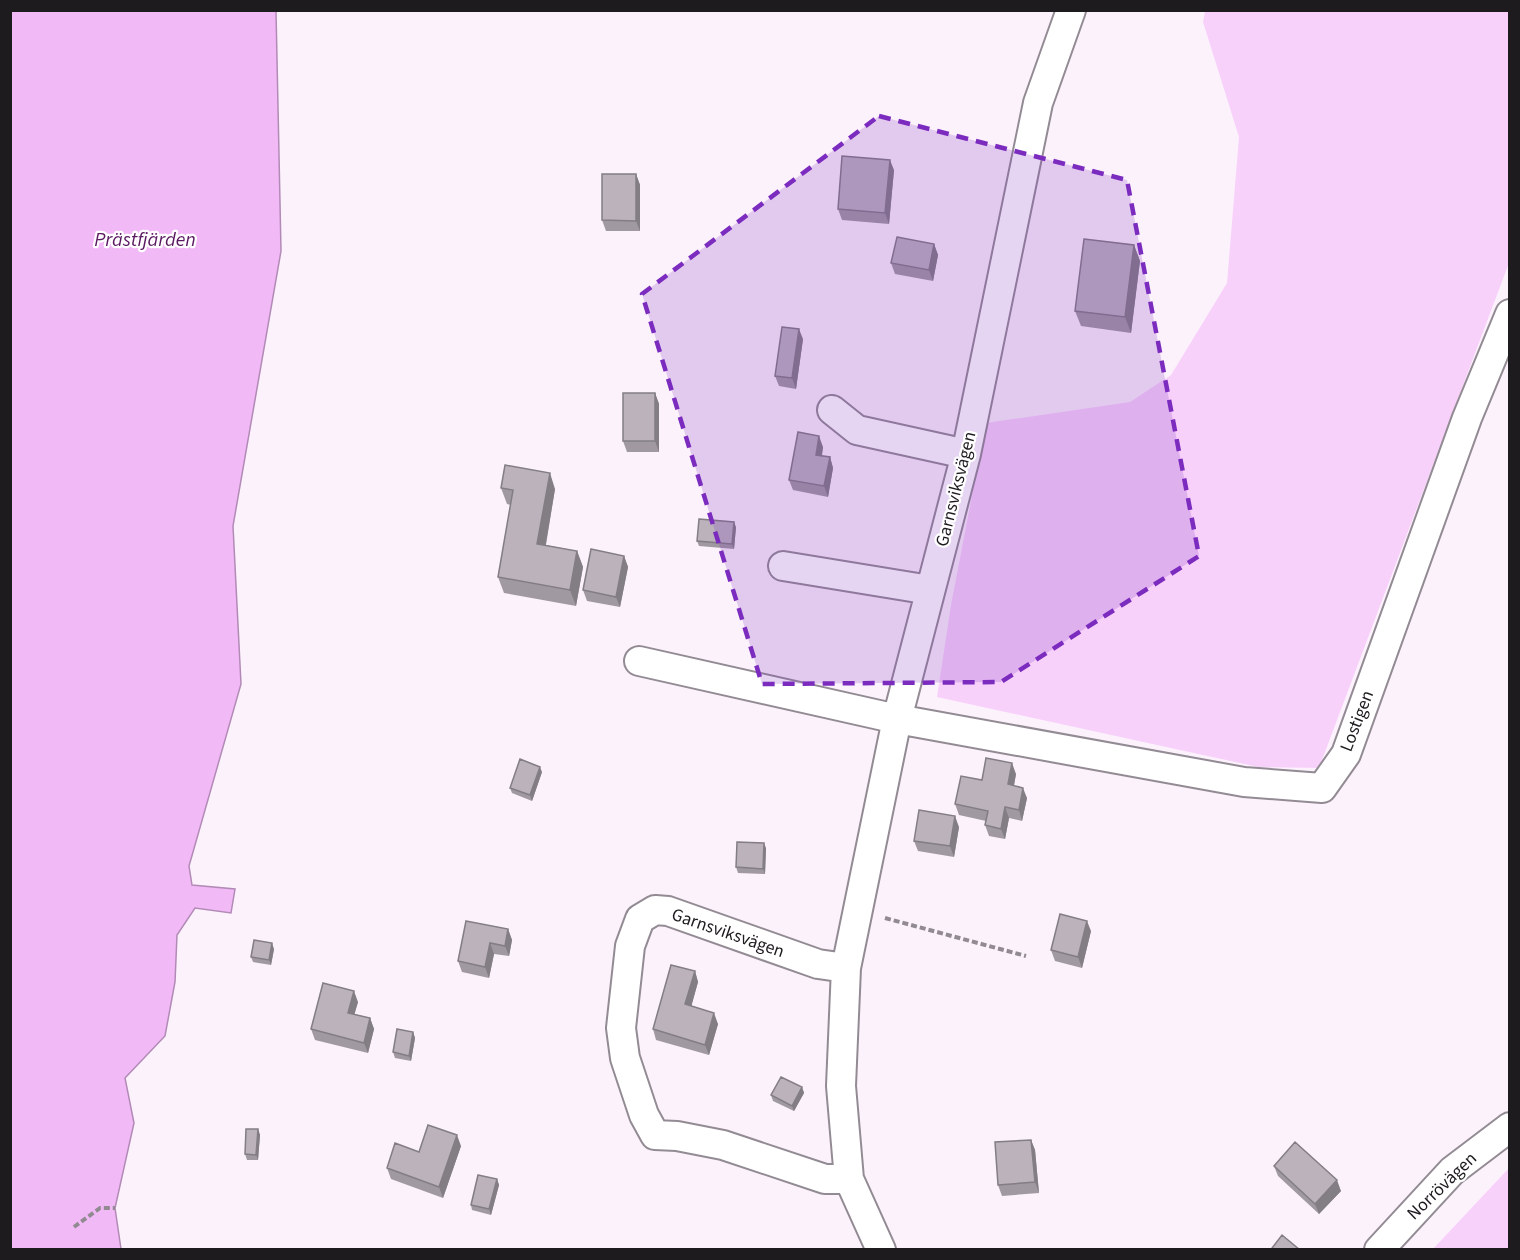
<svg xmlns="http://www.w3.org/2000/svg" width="1520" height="1260" font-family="'Source Sans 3',sans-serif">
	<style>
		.green { fill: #f8d1fb }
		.water { fill: #f2b9f7; stroke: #b28ab6; stroke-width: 1.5 }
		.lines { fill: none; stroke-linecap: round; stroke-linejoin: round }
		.minor-casing { stroke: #938b94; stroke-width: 32 }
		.path { stroke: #918a91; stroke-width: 4; stroke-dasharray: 6 3; stroke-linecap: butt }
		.minor { stroke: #fff; stroke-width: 28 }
		.wall { fill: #a199a2 }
		.shaded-wall { fill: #837d84 }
		.building { fill: #bbb2bc; stroke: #837d84; stroke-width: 1.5 }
		.marked { fill: #7b2cbf; fill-opacity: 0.2; stroke: #7b2cbf; stroke-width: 4.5; stroke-dasharray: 12 8; stroke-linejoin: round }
		.labels { text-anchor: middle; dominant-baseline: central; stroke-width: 4.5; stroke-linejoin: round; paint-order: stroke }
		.street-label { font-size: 18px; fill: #1e1b1e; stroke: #fff }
		.water-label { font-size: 20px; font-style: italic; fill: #5b1962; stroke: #fff }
	</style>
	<rect width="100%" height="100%" fill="#fcf2fc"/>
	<!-- green -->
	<path class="green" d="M1205 11H1509V263L1319 768 1258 767 937 697 951 605 986 423 1130 402 1171 375 1227 283 1239 137 1203 22Z
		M1509 1168V1249H1433Z"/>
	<!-- water -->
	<path class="water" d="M10 11H276L281 251 233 526 241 684 189 866 192 885 235 889 231 913 195 908 177 935 175 982 165 1036 125 1078 134 1123 115 1208 121 1249H11Z"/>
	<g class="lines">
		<!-- minor casing -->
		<g class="minor-casing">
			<path id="minor" d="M832 410 857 430 966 454
				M783 566 930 590
				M639 661 897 719 1244 782 1322 788 1346 754 1467 418 1510 314
				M846 968 818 964 668 911 655 910 640 919 630 946 621 1028 625 1058 644 1115 655 1135 677 1136 723 1145 825 1179H849
				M881 1250 849 1179 841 1086 846 968 897 719 966 454 1038 103 1071 10
				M1379 1250 1452 1171 1510 1127"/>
		</g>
		<!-- path -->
		<path class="path" d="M885 918 1026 956
			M74 1227 100 1208H115"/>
		<!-- minor -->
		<use href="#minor" class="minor"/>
	</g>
	<!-- wall -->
	<path class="wall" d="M894 170 889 224 842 220 838 209Z
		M636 174 640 185V231H606L602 220Z
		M934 244 938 255 933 281 895 274 891 263Z
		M1134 245 1140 261 1131 333 1081 326 1075 311Z
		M803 339 796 389 779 386 775 376Z
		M655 393 659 404V452H627L623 441Z
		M823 447 822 456 830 457 833 468 828 497 793 490 789 480Z
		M501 488 555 489 546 545 577 551 583 567 576 606 504 593 498 577 511 505 507 504Z
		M736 527 734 549 699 546 697 541Z
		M624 556 628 567 620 607 587 601 583 590Z
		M542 772 532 801 512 793 510 788Z
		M1016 774 1014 786 1027 798 1022 821 1009 818 1005 839 989 836 985 825 986 821 959 815 955 804 982 780Z
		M959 827 954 857 918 851 914 841Z
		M766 848 765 874 738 873 736 867Z
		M508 929 512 940 509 956 494 954 489 978 462 972 458 961Z
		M1091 931 1082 968 1055 961 1051 950Z
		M274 949 271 965 253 962 251 957Z
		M695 971 698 982 691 1006 718 1024 709 1055 656 1040 653 1029Z
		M358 1002 354 1014 370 1018 374 1029 368 1053 315 1040 311 1029Z
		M413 1032 415 1038 411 1061 395 1058 393 1052Z
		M802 1087 804 1093 794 1111 773 1101 771 1095Z
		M258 1129 260 1135 258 1160H247L245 1154Z
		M1031 1140 1035 1150 1039 1193 1002 1196 998 1185Z
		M461 1146 443 1198 391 1179 387 1168 419 1152Z
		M1274 1166 1341 1191 1319 1214 1278 1176Z
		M497 1179 499 1185 491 1215 472 1210 471 1205Z"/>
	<!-- shaded-wall -->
	<path class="shaded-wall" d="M890 160 894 170 889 224 885 213Z
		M636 174 640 185V231L636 221Z
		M934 244 938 255 933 281 929 270Z
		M1134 245 1140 261 1131 333 1125 317Z
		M799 329 803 339 796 389 792 378Z
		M655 393 659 404V452L655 441Z
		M819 436 823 447 820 466 816 455Z
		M830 457 833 468 828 497 824 486Z
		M550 473 555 489 543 560 537 544Z
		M734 522 736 527 734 549 732 544Z
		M577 551 583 567 576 606 570 590Z
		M624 556 628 567 620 607 616 597Z
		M1012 763 1016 774 1012 795 1008 784Z
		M540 767 542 772 532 801 530 795Z
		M1023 788 1027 798 1022 821 1019 810Z
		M1005 807 1009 818 1005 839 1001 829Z
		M955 816 959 827 954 857 950 846Z
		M764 843 766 848 765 874 763 869Z
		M1087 921 1091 931 1082 968 1078 957Z
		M508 929 512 940 509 956 505 946Z
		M272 943 274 949 271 965 269 960Z
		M490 943 494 954 489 978 485 967Z
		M695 971 698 982 689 1015 685 1004Z
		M354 991 358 1002 352 1023 348 1013Z
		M714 1013 718 1024 709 1055 705 1045Z
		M370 1018 374 1029 368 1053 364 1043Z
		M413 1032 415 1038 411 1061 409 1056Z
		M802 1087 804 1093 794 1111 792 1106Z
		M258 1129 260 1135 258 1160 256 1155Z
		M457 1135 461 1146 443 1198 439 1187Z
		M1031 1140 1035 1150 1039 1193 1035 1182Z
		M497 1179 499 1185 491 1215 489 1209Z
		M1337 1180 1341 1191 1319 1214 1315 1204Z"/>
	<!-- building -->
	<path class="building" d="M842 156 890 160 885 213 838 209Z
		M602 174H636V221L602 220Z
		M897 237 934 244 929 270 891 263Z
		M1084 239 1134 245 1125 317 1075 311Z
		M782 327 799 329 792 378 775 376Z
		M623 393H655V441H623Z
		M798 432 819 436 816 455 830 457 824 486 789 480Z
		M505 465 550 473 537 544 577 551 570 590 498 577 513 490 501 488Z
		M699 519 734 522 732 544 697 541Z
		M591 549 624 556 616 597 583 590Z
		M986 758 1012 763 1008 784 1023 788 1019 810 1005 807 1001 829 985 825 988 811 955 804 961 776 982 780Z
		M520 759 540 767 530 795 510 788Z
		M919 810 955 816 950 846 914 841Z
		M737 842 764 843 763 869 736 867Z
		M1060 914 1087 921 1078 957 1051 950Z
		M466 921 508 929 505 946 490 943 485 967 458 961Z
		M254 940 272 943 269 960 251 957Z
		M671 965 695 971 685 1004 714 1013 705 1045 653 1029Z
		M323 983 354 991 348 1013 370 1018 364 1043 311 1029Z
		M397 1029 413 1032 409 1056 393 1052Z
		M781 1077 802 1087 792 1106 771 1095Z
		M428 1125 457 1135 439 1187 387 1168 395 1143 419 1152Z
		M246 1129H258L256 1155 245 1154Z
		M1031 1140 1035 1182 998 1185 995 1142Z
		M1295 1142 1337 1180 1315 1204 1274 1166Z
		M478 1175 497 1179 489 1209 471 1205Z
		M1282 1235 1300 1250H1275L1272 1248Z"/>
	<!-- marked area -->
	<path class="marked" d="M879 116 1127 180 1199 556 1001 682 762 684 642 294Z"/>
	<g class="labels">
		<!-- street labels -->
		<g class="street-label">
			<text transform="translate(956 489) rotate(-76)">Garnsviksvägen</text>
			<text transform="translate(1357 721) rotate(-69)">Lostigen</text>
			<text transform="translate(728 933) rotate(19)">Garnsviksvägen</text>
			<text transform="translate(1442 1186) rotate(-44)">Norrövägen</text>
		</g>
		<!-- water labels -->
		<g class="water-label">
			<text x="145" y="240">Prästfjärden</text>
		</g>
	</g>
	<!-- border -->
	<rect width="1520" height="1260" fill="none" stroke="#1e1b1e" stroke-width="24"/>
</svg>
